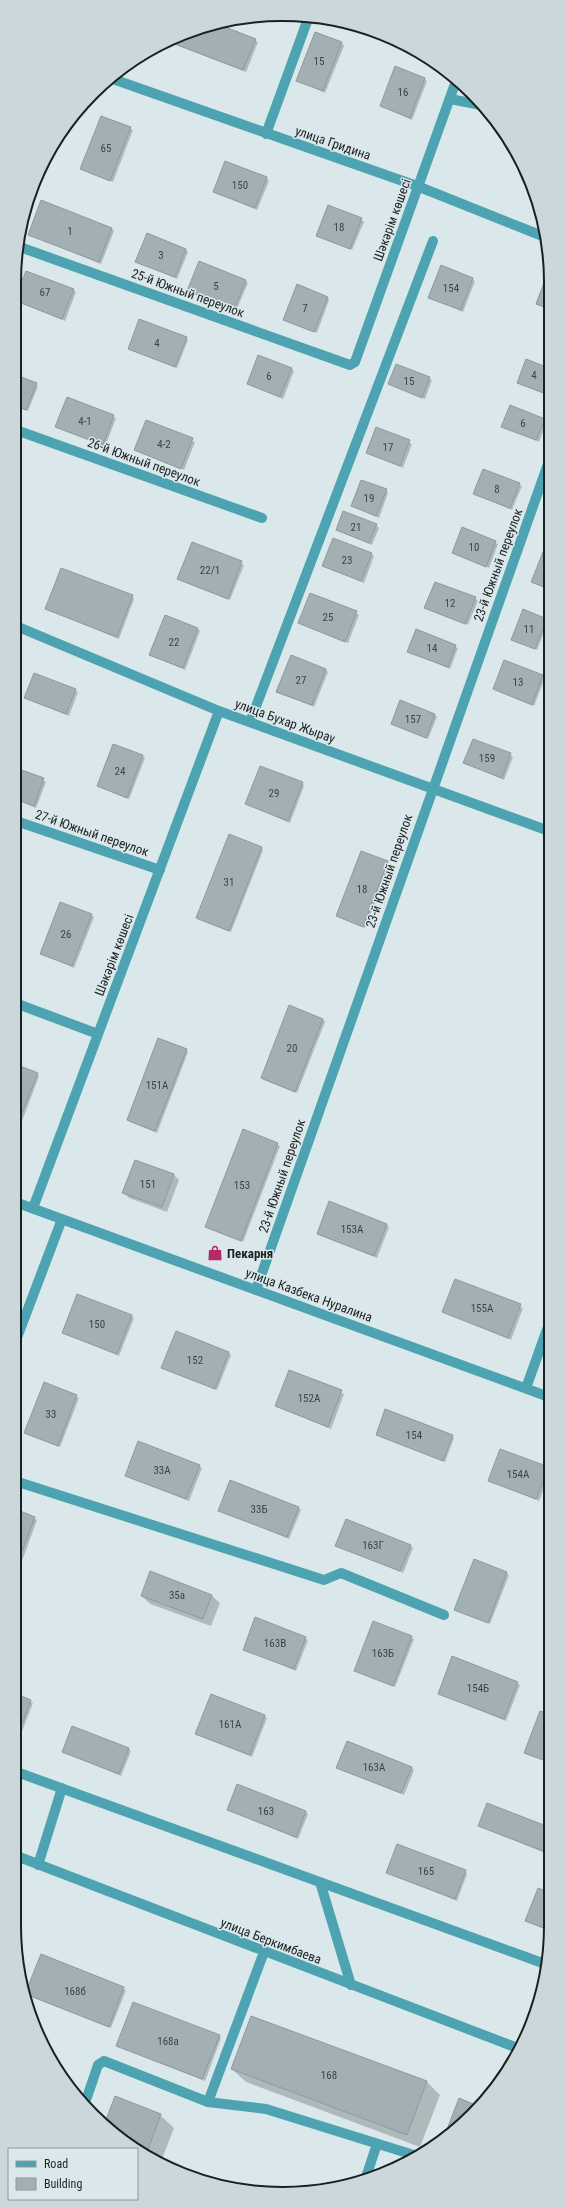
<svg xmlns="http://www.w3.org/2000/svg" width="565" height="2208" font-family="'Roboto Condensed',sans-serif">
	<style>
		.shadow { fill: #0003 }
		.building { fill: #a3b0b3; stroke: #8d9a9d }
		.lines { fill: none; stroke-linecap: round; stroke-linejoin: round }
		.minor { stroke: #4da3b1; stroke-width: 10 }
		.labels { text-anchor: middle; dominant-baseline: central; stroke-width: 3; stroke-linejoin: round; paint-order: stroke }
		.number-label { font-size: 11px; fill: #3d4446 }
		.street-label { font-size: 13px; fill: #1b2021; stroke: #dae8eb }
		.poi-label { font-size: 13px; font-weight: bold; fill: #1b2021; stroke: #dae8eb; text-anchor: start }
		.rim { fill: none; stroke: #1b2021; stroke-width: 2 }
	</style>
	<rect width="100%" height="100%" fill="#dae8eb"/>
	<!-- shadow -->
	<path class="shadow" d="M213 23 258 42 246 72 166 41Z
		M342 43 344 46 325 93 298 80Z
		M396 67 427 81 412 120 381 106Z
		M102 117 133 130 113 182 82 169Z
		M267 178 269 181 257 210 214 192Z
		M361 219 364 222 352 250 318 236Z
		M112 229 114 231 101 264 29 235Z
		M186 250 188 252 177 279 137 262Z
		M442 267 475 281 463 312 430 298Z
		M245 280 248 283 236 311 188 291Z
		M549 282V310L537 304Z
		M73 290 76 292 65 321 16 301V298Z
		M327 297 329 300 317 333 284 319Z
		M186 338 188 340 177 368 129 348Z
		M396 365 432 380 425 399 389 384Z
		M291 369 294 371 283 399 248 384Z
		M549 369V396L518 383Z
		M16 376 38 386 28 411 16 407Z
		M68 398 116 418 105 447 57 427Z
		M544 419 547 422 539 442 502 426Z
		M147 422 195 442 184 470 136 450Z
		M376 428 412 444 403 468 367 452Z
		M519 484 522 486 512 510 474 494Z
		M386 490 388 493 379 518 352 506Z
		M376 525 379 528 372 545 337 530Z
		M462 529 498 544 489 568 453 553Z
		M192 543 244 565 230 600 178 579Z
		M371 554 374 556 364 583 323 566Z
		M549 556V590L532 582Z
		M311 594 359 615 348 643 299 623Z
		M132 596 134 599 119 639 46 609Z
		M475 598 478 601 468 625 426 608Z
		M546 619 548 622 537 650 512 639Z
		M198 629 200 631 185 670 150 655Z
		M416 631 458 648 450 669 408 651Z
		M505 661 545 678 534 706 494 689Z
		M326 670 328 672 314 707 277 692Z
		M35 674 78 692 69 716 26 698Z
		M435 715 437 717 428 739 392 724Z
		M474 740 513 757 504 780 465 763Z
		M143 756 145 758 129 799 98 786Z
		M16 769 46 782 36 808 16 800Z
		M302 783 304 786 290 823 246 804Z
		M261 848 263 850 231 932 200 920 197 918Z
		M362 852 390 865 365 928 337 916Z
		M91 915 94 917 74 968 41 953Z
		M323 1019 325 1022 297 1093 264 1080 262 1078Z
		M186 1050 188 1052 157 1133 130 1122 128 1120Z
		M15 1065 39 1076 18 1132 15 1131Z
		M244 1131 280 1146 243 1242 207 1227Z
		M135 1161 174 1175 179 1180 167 1212 129 1198 124 1193Z
		M386 1224 389 1227 377 1258 318 1234Z
		M456 1280 523 1308 511 1340 443 1312Z
		M131 1316 134 1318 119 1356 63 1333Z
		M229 1353 231 1355 217 1390 163 1368Z
		M289 1371 344 1394 331 1429 276 1406Z
		M45 1384 79 1398 60 1447 26 1432Z
		M377 1434 452 1436 454 1438 445 1462Z
		M199 1466 202 1468 189 1501 126 1475Z
		M548 1468 549 1476 539 1501 489 1480Z
		M298 1507 301 1510 289 1539 220 1510Z
		M15 1510 37 1520 18 1572 14 1570Z
		M410 1545 413 1548 403 1573 337 1546Z
		M475 1560 509 1575 490 1624 456 1610Z
		M151 1573 212 1596 220 1603 211 1626 150 1604 142 1596Z
		M14 1583 17 1585 14 1591Z
		M256 1619 308 1640 296 1671 244 1649Z
		M374 1622 414 1639 395 1687 355 1670Z
		M453 1658 520 1685 506 1721 439 1694Z
		M14 1694 33 1703 21 1734 14 1731Z
		M549 1715V1763L525 1753Z
		M264 1716 267 1718 252 1757 196 1734Z
		M129 1749 131 1751 121 1776 63 1752Z
		M411 1767 414 1770 404 1795 337 1768Z
		M228 1810 306 1812 308 1814 298 1839Z
		M479 1826 549 1828V1844L545 1853Z
		M465 1871 467 1874 457 1901 387 1872Z
		M549 1893V1931L526 1921Z
		M41 1956 126 1990 111 2028 26 1994Z
		M219 2036 221 2038 205 2081 117 2046Z
		M232 2069 426 2081 440 2095 420 2147 246 2082Z
		M460 2100 479 2108 445 2139Z
		M160 2115 174 2128 160 2164 137 2149Z
		M392 2165 398 2167 390 2170Z"/>
	<!-- building -->
	<path class="building" d="M215 23 256 39 243 70 167 41Z
		M315 32 342 42 323 91 296 81Z
		M395 66 425 78 410 118 380 106Z
		M101 116 131 127 110 181 80 169Z
		M225 161 267 177 255 208 213 192Z
		M41 200 112 228 99 262 28 235Z
		M328 205 362 218 350 249 316 236Z
		M147 233 186 249 175 277 135 262Z
		M199 261 246 280 234 310 187 291Z
		M441 265 473 278 461 310 428 298Z
		M26 271 74 289 62 319 16 301V295Z
		M545 280 549 281V309L536 304Z
		M297 284 328 297 314 332 283 320Z
		M139 319 187 337 175 367 128 349Z
		M258 355 292 368 280 397 247 384Z
		M526 359 549 368V395L517 383Z
		M396 364 430 377 422 398 388 384Z
		M16 375 37 383 26 410 16 406Z
		M67 397 114 415 103 445 55 427Z
		M510 405 545 419 536 440 501 427Z
		M146 420 193 438 181 469 134 450Z
		M376 427 410 440 400 466 366 453Z
		M483 469 520 483 510 508 473 494Z
		M361 480 387 489 376 516 351 506Z
		M343 511 377 524 369 543 336 530Z
		M462 527 496 541 486 567 452 553Z
		M333 538 372 553 361 581 322 566Z
		M192 542 242 561 228 599 177 579Z
		M543 552 549 554V589L531 582Z
		M61 568 133 595 117 637 45 609Z
		M435 582 476 597 465 624 424 608Z
		M310 593 357 611 345 642 298 623Z
		M523 609 547 619 535 649 511 640Z
		M165 615 198 628 183 668 149 655Z
		M416 629 456 645 448 667 407 652Z
		M291 655 326 669 312 705 276 692Z
		M504 660 543 675 532 705 493 689Z
		M34 673 76 689 66 714 24 698Z
		M400 700 435 714 426 738 391 724Z
		M473 739 511 753 502 778 463 763Z
		M113 744 143 755 127 798 97 786Z
		M260 766 303 782 288 821 245 804Z
		M16 768 44 778 34 806 16 799Z
		M229 834 262 847 229 931 196 918Z
		M361 851 388 861 363 927 336 916Z
		M60 902 92 914 72 966 40 954Z
		M289 1005 323 1019 295 1092 261 1078Z
		M158 1038 187 1049 155 1131 127 1120Z
		M15 1064 38 1073 15 1130Z
		M243 1129 278 1143 241 1241 205 1227Z
		M135 1160 174 1174 162 1207 122 1193Z
		M329 1201 387 1224 374 1256 317 1234Z
		M455 1279 521 1304 508 1338 442 1312Z
		M77 1294 132 1315 117 1354 62 1333Z
		M176 1331 229 1352 215 1389 161 1368Z
		M289 1370 342 1390 328 1427 275 1406Z
		M44 1382 77 1395 58 1446 24 1433Z
		M385 1409 453 1435 443 1461 376 1435Z
		M138 1441 200 1465 186 1499 125 1476Z
		M500 1449 549 1467 536 1499 488 1481Z
		M230 1480 299 1507 287 1537 218 1511Z
		M15 1509 35 1517 15 1570H14Z
		M346 1519 411 1545 400 1571 335 1546Z
		M474 1559 507 1572 488 1623 454 1610Z
		M150 1571 212 1595 203 1619 141 1596Z
		M255 1617 306 1637 294 1669 243 1650Z
		M373 1621 412 1636 393 1686 354 1671Z
		M452 1656 518 1682 504 1719 438 1694Z
		M14 1693 31 1700 19 1732 14 1731Z
		M211 1694 265 1715 250 1755 195 1734Z
		M540 1711 549 1714V1762L524 1753Z
		M72 1726 129 1748 119 1774 62 1752Z
		M347 1741 412 1767 401 1793 336 1768Z
		M237 1784 306 1811 296 1837 227 1810Z
		M487 1803 549 1827V1836L543 1851 478 1826Z
		M397 1844 466 1870 455 1899 386 1873Z
		M538 1888 549 1892V1930L525 1921Z
		M41 1954 124 1987 109 2027 25 1994Z
		M133 2002 220 2035 202 2079 116 2046Z
		M251 2016 427 2081 407 2135 231 2069Z
		M115 2096 161 2114 146 2155 119 2139 104 2125Z
		M459 2098 480 2107 443 2140Z"/>
	<g class="lines">
		<!-- minor -->
		<path class="minor" d="M110 78 417 186 545 237
			M450 99 481 105
			M266 134 309 16
			M17 246 350 365 355 362 456 81
			M16 430 262 518
			M16 626 219 711 549 831
			M250 722 433 241
			M16 821 160 870
			M15 1003 98 1034
			M15 1202 549 1397
			M33 1208 219 711
			M256 1290 549 461
			M15 1343 62 1219
			M526 1388 549 1324
			M15 1481 324 1580 341 1573 444 1615
			M14 1771 548 1965
			M14 1855 520 2049
			M38 1865 62 1788
			M320 1882 351 1985
			M208 2102 264 1952
			M84 2106 98 2065 104 2061 208 2102 266 2109 417 2156
			M365 2180 377 2144"/>
	</g>
	<!-- icons -->
	<defs>
		<g id="shop-bare" transform="scale(1.2)"><path d="M-5-2.5h2.3a2.7 3.5 0 0 1 5.4 0H5L5.5 6h-11ZM-1.5-2.5h3a1.5 2.3 0 0 0-3 0Z" fill="#b52a66" stroke="#dae8eb" stroke-width="2.5" paint-order="stroke"/></g>
	</defs>
	<g fill-rule="evenodd">
		<use href="#shop-bare" x="215" y="1253"/>
	</g>
	<g class="labels">
		<!-- number labels -->
		<g class="number-label">
			<text x="319" y="61">15</text>
			<text x="403" y="92">16</text>
			<text x="106" y="148">65</text>
			<text x="240" y="185">150</text>
			<text x="339" y="227">18</text>
			<text x="70" y="231">1</text>
			<text x="161" y="255">3</text>
			<text x="216" y="286">5</text>
			<text x="451" y="288">154</text>
			<text x="45" y="292">67</text>
			<text x="305" y="308">7</text>
			<text x="157" y="343">4</text>
			<text x="534" y="375">4</text>
			<text x="269" y="376">6</text>
			<text x="409" y="381">15</text>
			<text x="85" y="421">4-1</text>
			<text x="523" y="423">6</text>
			<text x="164" y="444">4-2</text>
			<text x="388" y="447">17</text>
			<text x="497" y="489">8</text>
			<text x="369" y="498">19</text>
			<text x="356" y="527">21</text>
			<text x="474" y="547">10</text>
			<text x="347" y="560">23</text>
			<text x="210" y="570">22/1</text>
			<text x="450" y="603">12</text>
			<text x="328" y="617">25</text>
			<text x="529" y="629">11</text>
			<text x="174" y="642">22</text>
			<text x="432" y="648">14</text>
			<text x="301" y="680">27</text>
			<text x="518" y="682">13</text>
			<text x="413" y="719">157</text>
			<text x="487" y="758">159</text>
			<text x="120" y="771">24</text>
			<text x="274" y="793">29</text>
			<text x="229" y="882">31</text>
			<text x="362" y="889">18</text>
			<text x="66" y="934">26</text>
			<text x="292" y="1048">20</text>
			<text x="157" y="1085">151А</text>
			<text x="148" y="1184">151</text>
			<text x="242" y="1185">153</text>
			<text x="352" y="1229">153А</text>
			<text x="482" y="1308">155А</text>
			<text x="97" y="1324">150</text>
			<text x="195" y="1360">152</text>
			<text x="309" y="1398">152А</text>
			<text x="51" y="1414">33</text>
			<text x="414" y="1435">154</text>
			<text x="162" y="1470">33А</text>
			<text x="518" y="1474">154А</text>
			<text x="259" y="1509">33Б</text>
			<text x="373" y="1545">163Г</text>
			<text x="177" y="1595">35а</text>
			<text x="275" y="1643">163В</text>
			<text x="383" y="1653">163Б</text>
			<text x="478" y="1688">154Б</text>
			<text x="230" y="1724">161А</text>
			<text x="374" y="1767">163А</text>
			<text x="266" y="1811">163</text>
			<text x="426" y="1871">165</text>
			<text x="75" y="1991">168б</text>
			<text x="168" y="2041">168а</text>
			<text x="329" y="2075">168</text>
		</g>
		<!-- street labels -->
		<g class="street-label">
			<text transform="translate(333 143) rotate(19)">улица Гридина</text>
			<text transform="translate(392 220) rotate(-70)">Шәкәрім көшесі</text>
			<text transform="translate(188 293) rotate(20)">25-й Южный переулок</text>
			<text transform="translate(144 462) rotate(20)">26-й Южный переулок</text>
			<text transform="translate(498 565) rotate(-70)">23-й Южный переулок</text>
			<text transform="translate(285 721) rotate(20)">улица Бухар Жырау</text>
			<text transform="translate(92 833) rotate(19)">27-й Южный переулок</text>
			<text transform="translate(389 871) rotate(-71)">23-й Южный переулок</text>
			<text transform="translate(114 955) rotate(-69)">Шәкәрім көшесі</text>
			<text transform="translate(282 1176) rotate(-71)">23-й Южный переулок</text>
			<text transform="translate(309 1295) rotate(20)">улица Казбека Нуралина</text>
			<text transform="translate(271 1941) rotate(21)">улица Беркимбаева</text>
		</g>
		<!-- poi labels -->
		<g class="poi-label">
			<text x="227" y="1253">Пекарня</text>
		</g>
	</g>
	<!-- crop -->
	<path d="M0 0H565V2208H0ZM282 21H283A261 261 0 0 1 544 282V1926A261 261 0 0 1 283 2187H282A261 261 0 0 1 21 1926V282A261 261 0 0 1 282 21Z" fill="#cbd8db" fill-rule="evenodd"/>
	<path class="rim" d="M282 21H283A261 261 0 0 1 544 282V1926A261 261 0 0 1 283 2187H282A261 261 0 0 1 21 1926V282A261 261 0 0 1 282 21Z"/>
	<!-- legend -->
	<rect x="8" y="2148" width="130" height="52" fill="#dae8eb" stroke="#8e989a"/>
	<rect x="16" y="2161" width="20" height="6" fill="#4da3b1" stroke="#8e989a"/>
	<text x="44" y="2168" font-size="12" fill="#1b2021">Road</text>
	<rect x="16" y="2178" width="20" height="12" fill="#a3b0b3" stroke="#8e989a"/>
	<text x="44" y="2188" font-size="12" fill="#1b2021">Building</text>
</svg>
